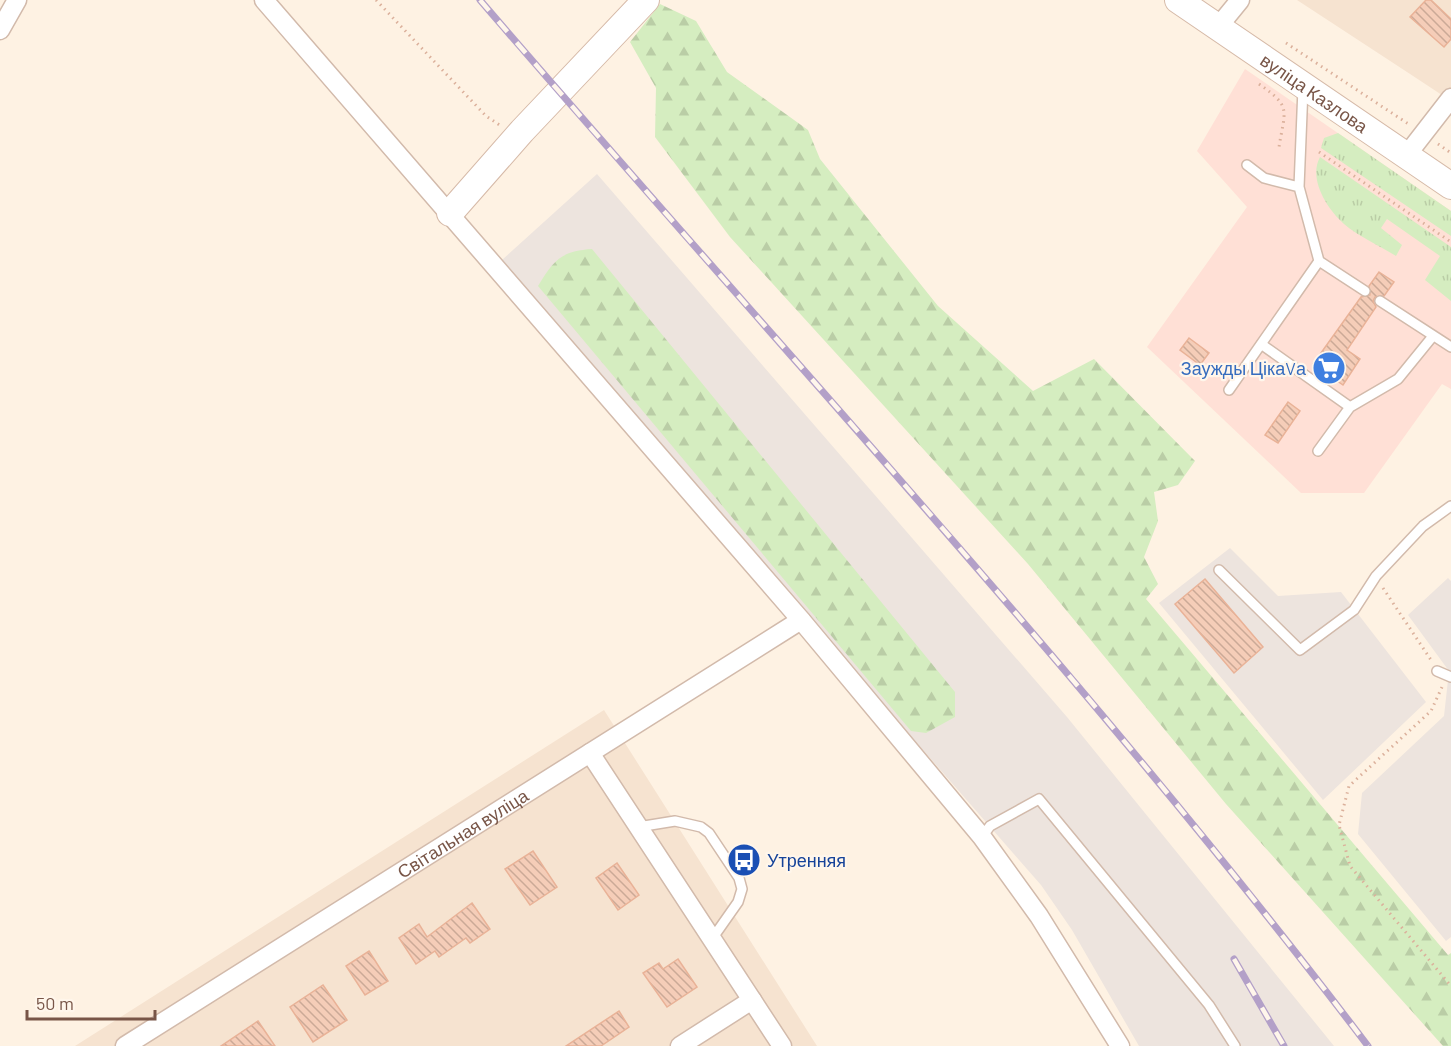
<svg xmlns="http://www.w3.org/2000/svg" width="1451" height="1046" font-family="Barlow,sans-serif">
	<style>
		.residential { fill: #f6e3d0 }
		.commercial { fill: #ffe0d6 }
		.industrial { fill: #ede4de }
		.grass { fill: url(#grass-tufts) }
		.forest { fill: url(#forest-firs) }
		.building { fill: url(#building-back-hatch); stroke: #e9b297; stroke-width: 1.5 }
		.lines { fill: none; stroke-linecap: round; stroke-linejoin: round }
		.lane-casing { stroke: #d2baab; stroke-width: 12 }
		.street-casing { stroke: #d2baab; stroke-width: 21 }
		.secondary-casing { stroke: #d6baa8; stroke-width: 28 }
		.path { stroke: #dbb09b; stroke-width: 3; stroke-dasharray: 1.5 4.5; stroke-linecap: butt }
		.lane { stroke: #fff; stroke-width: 9 }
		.street { stroke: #fff; stroke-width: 18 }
		.secondary { stroke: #fff; stroke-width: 26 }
		.rail-casing { stroke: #b3a0c8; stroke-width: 7 }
		.rail { stroke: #fff6eb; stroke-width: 4.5; stroke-dasharray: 14; stroke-linecap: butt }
		.labels { text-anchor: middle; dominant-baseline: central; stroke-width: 4.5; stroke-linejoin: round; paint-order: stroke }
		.street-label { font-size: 18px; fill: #785547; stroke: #fff6eb }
		.shop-label { font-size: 18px; fill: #366cbe; stroke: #fff6eb; text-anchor: end }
		.transit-label { font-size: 18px; fill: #164399; stroke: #fff6eb; text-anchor: start }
	</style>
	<defs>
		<pattern id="grass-tufts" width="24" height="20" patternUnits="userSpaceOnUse" patternTransform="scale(1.5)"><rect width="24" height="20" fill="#d5edc0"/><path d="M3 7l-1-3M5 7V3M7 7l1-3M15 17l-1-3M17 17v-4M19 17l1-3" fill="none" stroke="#bacda6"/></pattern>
		<pattern id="forest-firs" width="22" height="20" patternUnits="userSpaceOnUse" patternTransform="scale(1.5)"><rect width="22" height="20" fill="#d5edc0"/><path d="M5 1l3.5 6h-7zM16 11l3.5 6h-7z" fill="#bacda6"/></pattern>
		<pattern id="building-back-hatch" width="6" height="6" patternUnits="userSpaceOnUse" patternTransform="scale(1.5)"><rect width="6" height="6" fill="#f5cdb8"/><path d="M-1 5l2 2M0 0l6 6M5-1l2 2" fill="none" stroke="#cba997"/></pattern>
	</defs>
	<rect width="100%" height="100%" fill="#fef2e3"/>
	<!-- residential -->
	<path class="residential" d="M1297 0H1451V101L1407 72Z
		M604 710 817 1046H75Z"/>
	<!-- commercial -->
	<path class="commercial" d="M1245 69 1451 211V389L1442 384 1364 493H1301L1147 347 1247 207 1197 151Z"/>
	<!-- industrial -->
	<path class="industrial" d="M597 174 1067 717 1334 1046H1139L1072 930 1041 885 805 615 502 260Z
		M1230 548 1278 596 1341 592 1426 702 1323 800 1159 603Z
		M1448 578 1451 581V937L1446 941 1358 834 1362 793 1444 716 1449 671 1408 615Z"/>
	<!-- grass -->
	<path class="grass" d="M1338 133 1451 211V236L1321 148 1324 138Z
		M1320 157 1451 247V301L1425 280 1440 256 1387 219 1381 228 1402 245 1396 256C1380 246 1358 236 1344 224 1327 209 1308 179 1320 157Z"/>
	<!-- forest -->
	<path class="forest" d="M660 4 696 21 727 72 808 130 820 159 938 306 1033 391 1094 359 1195 461 1178 485 1154 492 1158 521 1144 557 1158 584 1146 599 1448 955 1451 953V1046H1443L1226 804 1028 564 730 237 655 137 656 88 630 42Z
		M592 249 955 692V717L926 733 911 731 538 286C554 260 561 251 592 249Z"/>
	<!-- building -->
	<path class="building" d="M1426 0H1431L1451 19V39L1444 47 1410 17Z
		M1379 272 1394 282 1384 296 1375 297 1373 301 1376 307 1347 350 1360 359 1343 385 1313 364 1361 297 1370 295 1369 286Z
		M1189 338 1209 353 1200 365 1180 350Z
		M1288 402 1300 411 1278 443 1265 435Z
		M1205 579 1263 647 1234 673 1175 604Z
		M533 851 557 887 530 905 505 869Z
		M617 863 639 895 618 910 596 878Z
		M472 903 490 929 470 943 466 938 439 957 435 951 416 964 399 938 419 924 427 937Z
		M369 951 388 981 365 995 346 966Z
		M678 959 697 987 667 1007 643 973 659 963 663 969Z
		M323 985 347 1020 313 1042 290 1007Z
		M619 1011 629 1027 601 1046H566Z
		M258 1021 275 1046H221Z"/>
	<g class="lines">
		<!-- lane casing -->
		<g class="lane-casing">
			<path id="lane" d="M1303 88 1299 187 1319 261 1365 291
				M1247 165 1264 178 1299 187
				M1380 301 1451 347
				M1261 344 1350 407
				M1229 390 1319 261
				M1318 451 1350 407 1398 379 1433 336
				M1219 570 1300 650 1354 610 1376 576 1423 526 1451 506
				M1437 671 1451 677
				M638 827 675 821 701 827 709 833 739 878 742 889 738 902 712 939
				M982 837 990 826 1039 799 1209 1005 1235 1046"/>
		</g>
		<!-- street casing -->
		<g class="street-casing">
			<g id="street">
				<path d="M264 0 801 620 982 837 1039 916 1120 1046"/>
				<path d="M1218 27 1240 0"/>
				<path d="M0 30 17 0"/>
				<path d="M1406 156 1451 98"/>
				<path d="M590 753 782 1046"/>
				<path id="s1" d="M125 1046 801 620"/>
				<path d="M680 1046 752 1000"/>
			</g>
		</g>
		<!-- secondary casing -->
		<g class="secondary-casing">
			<g id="secondary">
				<path id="s2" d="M1178 0 1451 186"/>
				<path d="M450 213 522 131 646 0"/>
			</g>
		</g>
		<!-- path -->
		<path class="path" d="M376 0 486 116 501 126
			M1286 43 1410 125
			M1259 84C1292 107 1285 109 1279 147
			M1438 144 1451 153
			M1319 152 1451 242
			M1383 588 1431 660
			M1442 687 1431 711 1349 786 1339 825 1350 866 1451 986"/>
		<!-- lane -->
		<use href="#lane" class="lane"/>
		<!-- street -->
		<use href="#street" class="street"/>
		<!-- secondary -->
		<use href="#secondary" class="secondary"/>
		<!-- rail casing -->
		<g class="rail-casing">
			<path id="rail" d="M480 0C778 347 1091 681 1368 1046
				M1234 959 1284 1046"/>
		</g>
		<!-- rail -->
		<use href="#rail" class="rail"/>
	</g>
	<!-- icons -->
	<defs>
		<g id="supermarket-disc" transform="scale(1.725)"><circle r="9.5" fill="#3f7fe0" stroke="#fff6eb"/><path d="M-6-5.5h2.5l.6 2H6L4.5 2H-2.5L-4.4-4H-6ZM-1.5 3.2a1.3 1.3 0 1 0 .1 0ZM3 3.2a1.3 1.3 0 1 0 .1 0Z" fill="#fff"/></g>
		<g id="bus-disc" transform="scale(1.725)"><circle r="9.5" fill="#1a4fb4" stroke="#fff6eb"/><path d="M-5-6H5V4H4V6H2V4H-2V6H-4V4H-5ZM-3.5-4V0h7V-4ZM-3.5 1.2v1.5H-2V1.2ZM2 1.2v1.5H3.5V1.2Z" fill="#fff"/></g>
	</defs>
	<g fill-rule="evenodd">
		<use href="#supermarket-disc" x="1329" y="368"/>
		<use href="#bus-disc" x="744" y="860"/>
	</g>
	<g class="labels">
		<!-- street labels -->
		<g class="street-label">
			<text stroke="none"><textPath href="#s2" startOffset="165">вуліца Казлова</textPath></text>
			<text stroke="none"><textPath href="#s1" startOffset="399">Світальная вуліца</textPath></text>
		</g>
		<!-- shop labels -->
		<g class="shop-label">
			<text x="1306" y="368">Заужды ЦікаVа</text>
		</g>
		<!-- transit labels -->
		<g class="transit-label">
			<text x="767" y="860">Утренняя</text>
		</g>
	</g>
	<!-- scale -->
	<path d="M27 1010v9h128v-9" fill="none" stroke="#785547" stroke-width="3"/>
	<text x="36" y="1010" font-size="18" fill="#785547" stroke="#fff6eb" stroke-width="4.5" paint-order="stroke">50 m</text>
</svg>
